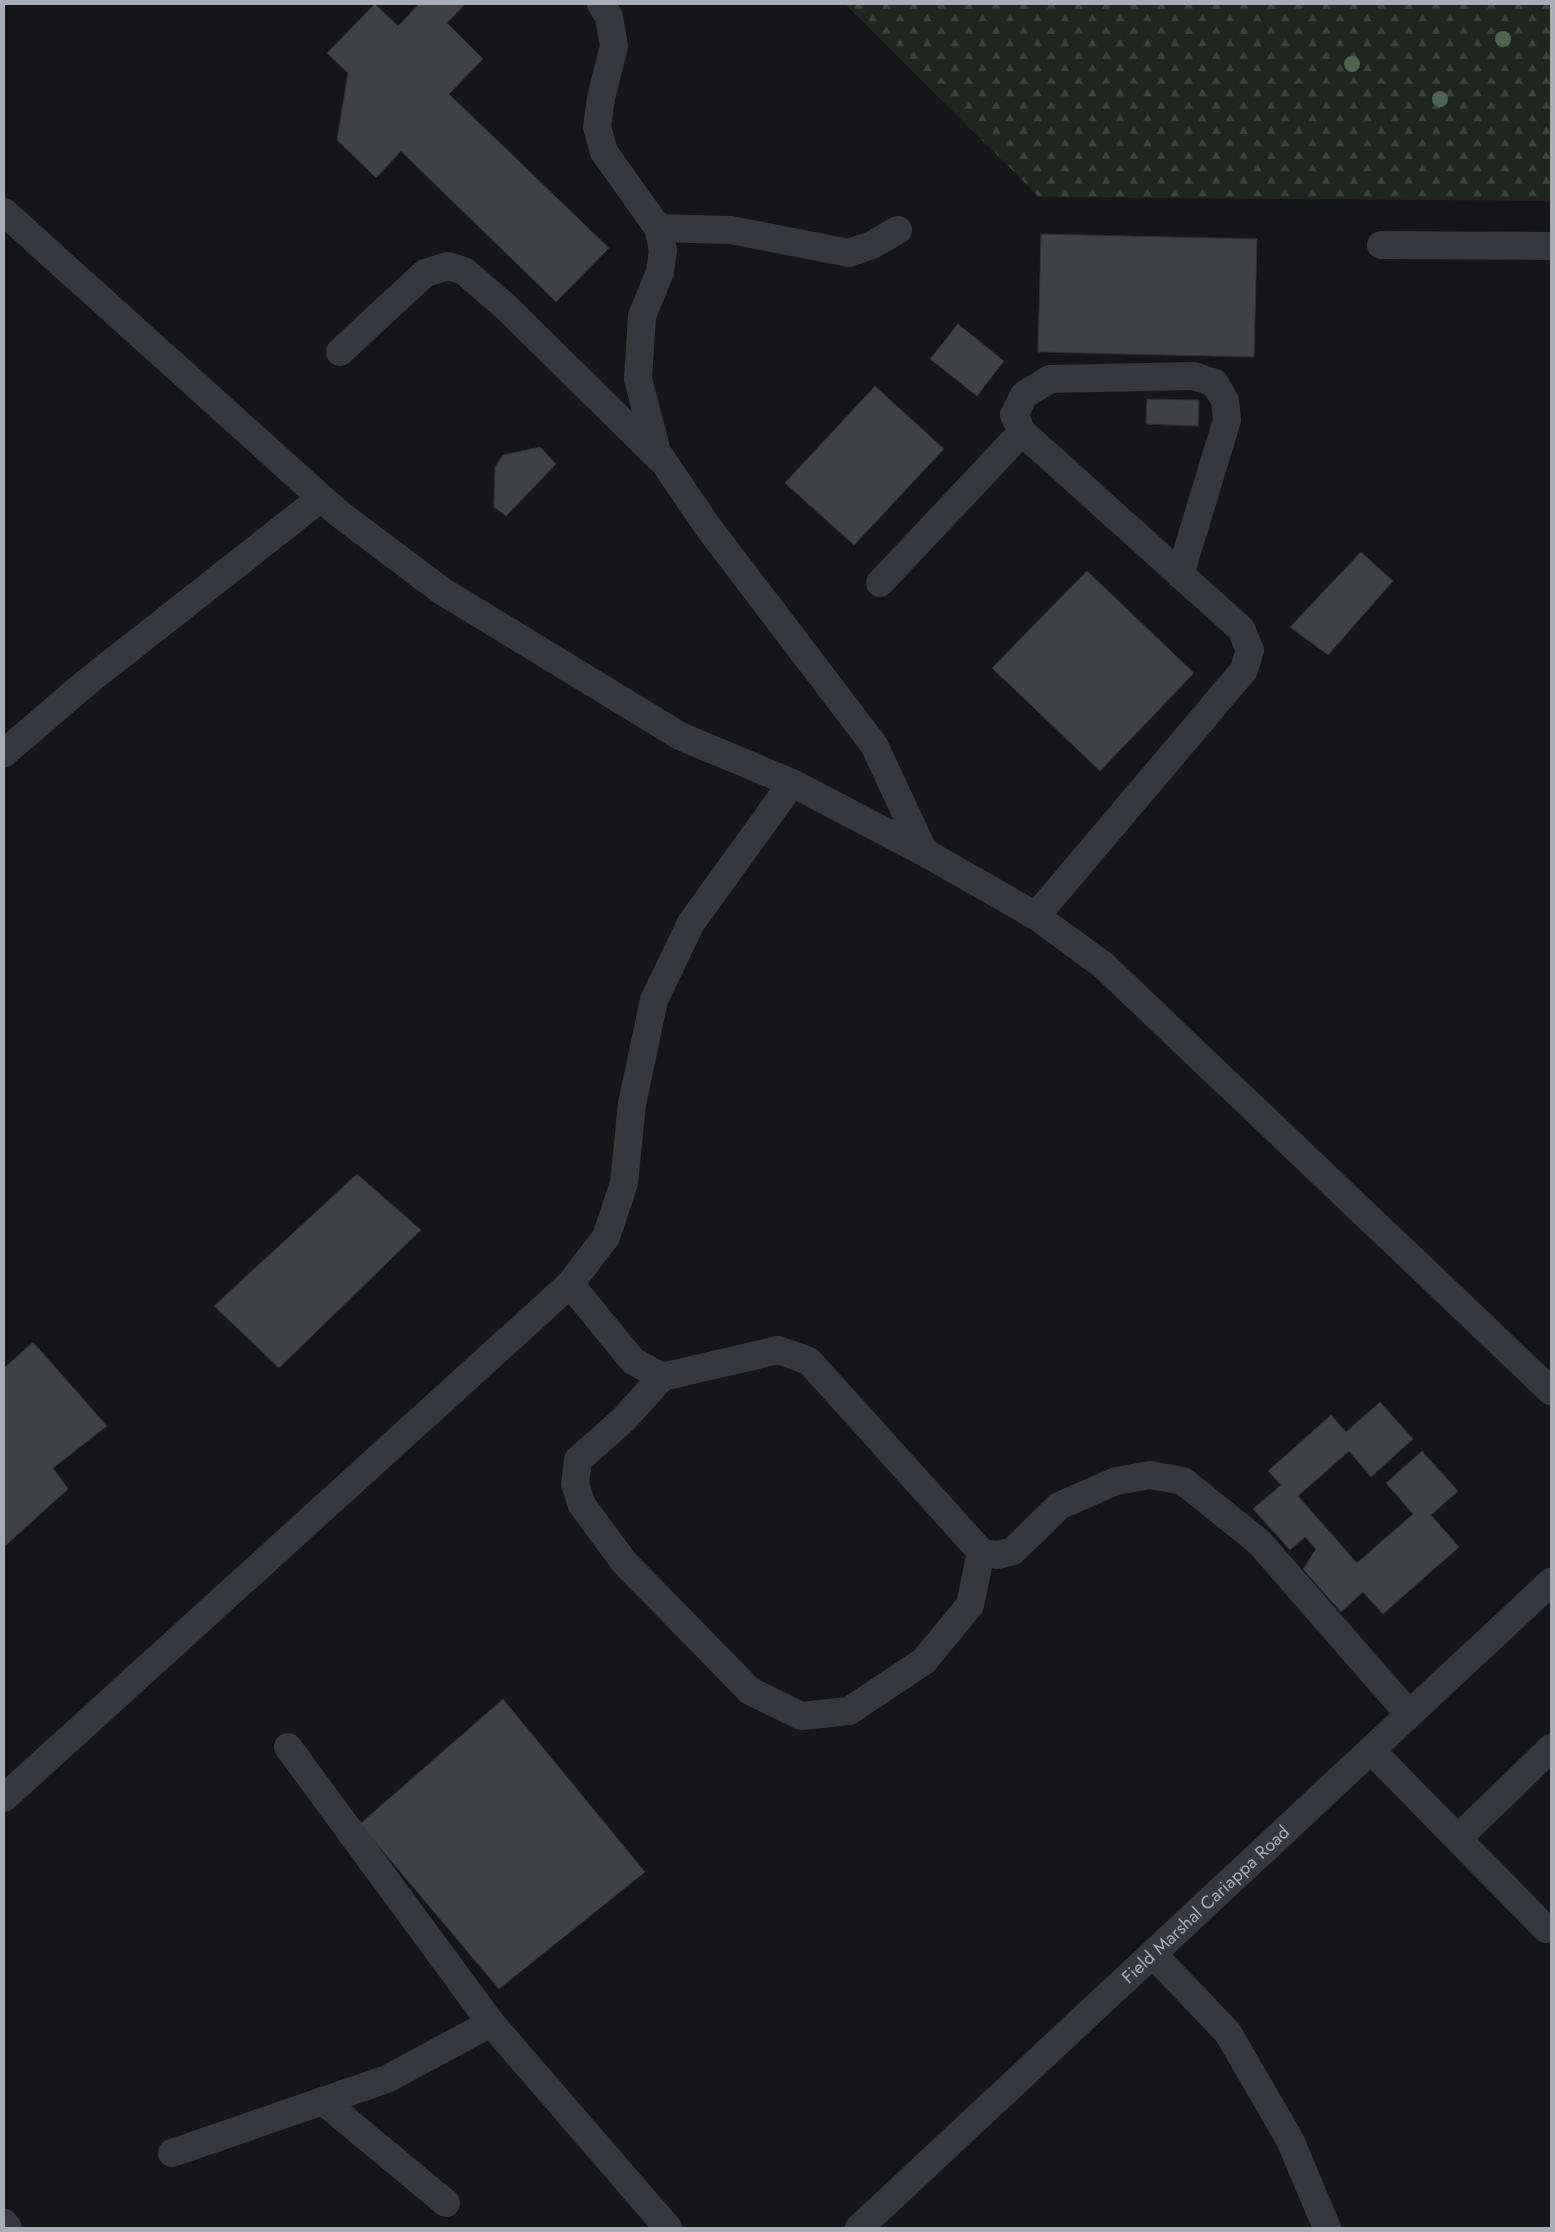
<svg xmlns="http://www.w3.org/2000/svg" width="1555" height="2232" font-family="Jost,sans-serif">
	<style>
		.forest { fill: url(#forest-firs) }
		.building { fill: #404145; stroke: #303034 }
		.lines { fill: none; stroke-linecap: round; stroke-linejoin: round }
		.minor { stroke: #37383d; stroke-width: 28 }
		.tree { fill: #506452 }
		.labels { text-anchor: middle; dominant-baseline: central; stroke-width: 5; stroke-linejoin: round; paint-order: stroke }
		.street-label { font-size: 18px; fill: #a8adb8; stroke: #111113 }
	</style>
	<defs>
		<pattern id="forest-firs" width="22" height="20" patternUnits="userSpaceOnUse" patternTransform="scale(1.25)"><rect width="22" height="20" fill="#1e261f"/><path d="M5 1l3.5 6h-7zM16 11l3.5 6h-7z" fill="#3c433d"/></pattern>
	</defs>
	<rect width="100%" height="100%" fill="#161618"/>
	<!-- forest -->
	<path class="forest" d="M845 4H1551V201L1039 197Z"/>
	<!-- building -->
	<path class="building" d="M375 4 398 26 419 4H465L447 23 483 59 449 94 609 248 556 302 401 151 376 178 337 140 348 73 327 53Z
		M1041 234 1257 239 1254 357 1038 352Z
		M958 324 1004 361 977 396 930 359Z
		M875 386 944 449 854 545 785 483Z
		M1147 399 1199 400 1198 426 1146 424Z
		M540 447 556 464 506 516 494 507 495 467 503 455Z
		M1361 552 1393 581 1328 655 1290 627Z
		M1087 571 1194 673 1100 771 992 668Z
		M357 1174 421 1230 279 1368 214 1306Z
		M33 1342 107 1426 53 1468 68 1489 4 1547V1368Z
		M1380 1402 1413 1439 1371 1477 1349 1451 1298 1496 1357 1563 1413 1514 1386 1483 1422 1451 1458 1491 1431 1515 1459 1547 1383 1614 1363 1592 1341 1612 1303 1569 1316 1549 1305 1537 1290 1550 1253 1509 1281 1485 1268 1471 1331 1415 1346 1432Z
		M503 1699 645 1872 499 1989 360 1824Z"/>
	<g class="lines">
		<!-- minor -->
		<g class="minor">
			<path d="M601 4 609 17 614 46 601 98 597 127 604 152 658 228 663 250 660 272 642 316 638 379 657 452 708 527 874 745 924 852"/>
			<path d="M4 212 337 512 442 591 680 736 792 783 924 852 1036 916 1103 965 1551 1391"/>
			<path d="M658 228 731 230 849 253 872 245 898 230"/>
			<path d="M1381 245 1551 246"/>
			<path d="M340 352 425 273 448 266 464 271 506 307 659 458"/>
			<path d="M880 583 1022 432"/>
			<path d="M4 753 87 682 321 498"/>
			<path d="M1036 916 1244 670 1250 650 1241 629 1022 432 1014 415 1024 395 1050 379 1194 376 1215 383 1225 401 1227 420 1180 575"/>
			<path d="M570 1284 633 1361 662 1377 778 1350 809 1361 982 1553 998 1555 1013 1551 1059 1506 1116 1481 1150 1475 1183 1481 1259 1542 1409 1714"/>
			<path d="M662 1377 624 1419 578 1460 575 1484 582 1505 624 1562 750 1691 801 1716 849 1711 924 1661 970 1605 981 1552"/>
			<path d="M288 1747 491 2023 668 2228"/>
			<path d="M1371 1750 1546 1929"/>
			<path d="M4 1798 570 1284 606 1237 624 1183 632 1104 654 1000 691 923 792 783"/>
			<path d="M1458 1838 1551 1748"/>
			<path d="M1153 1954 1228 2033 1290 2140 1327 2228"/>
			<path d="M323 2101 446 2203"/>
			<path d="M172 2153 387 2079 491 2023"/>
			<path d="M4 2223 8 2228"/>
			<path id="s1" d="M859 2228 1551 1582"/>
		</g>
	</g>
	<!-- trees -->
	<g class="tree">
		<circle cx="1503" cy="39" r="8"/>
		<circle cx="1352" cy="64" r="8"/>
		<circle cx="1440" cy="99" r="8"/>
	</g>
	<g class="labels">
		<!-- street labels -->
		<g class="street-label">
			<text stroke="none"><textPath href="#s1" startOffset="474">Field Marshal Cariappa Road</textPath></text>
		</g>
	</g>
	<!-- border -->
	<rect width="1555" height="2232" fill="none" stroke="#a8adb8" stroke-width="10"/>
</svg>
